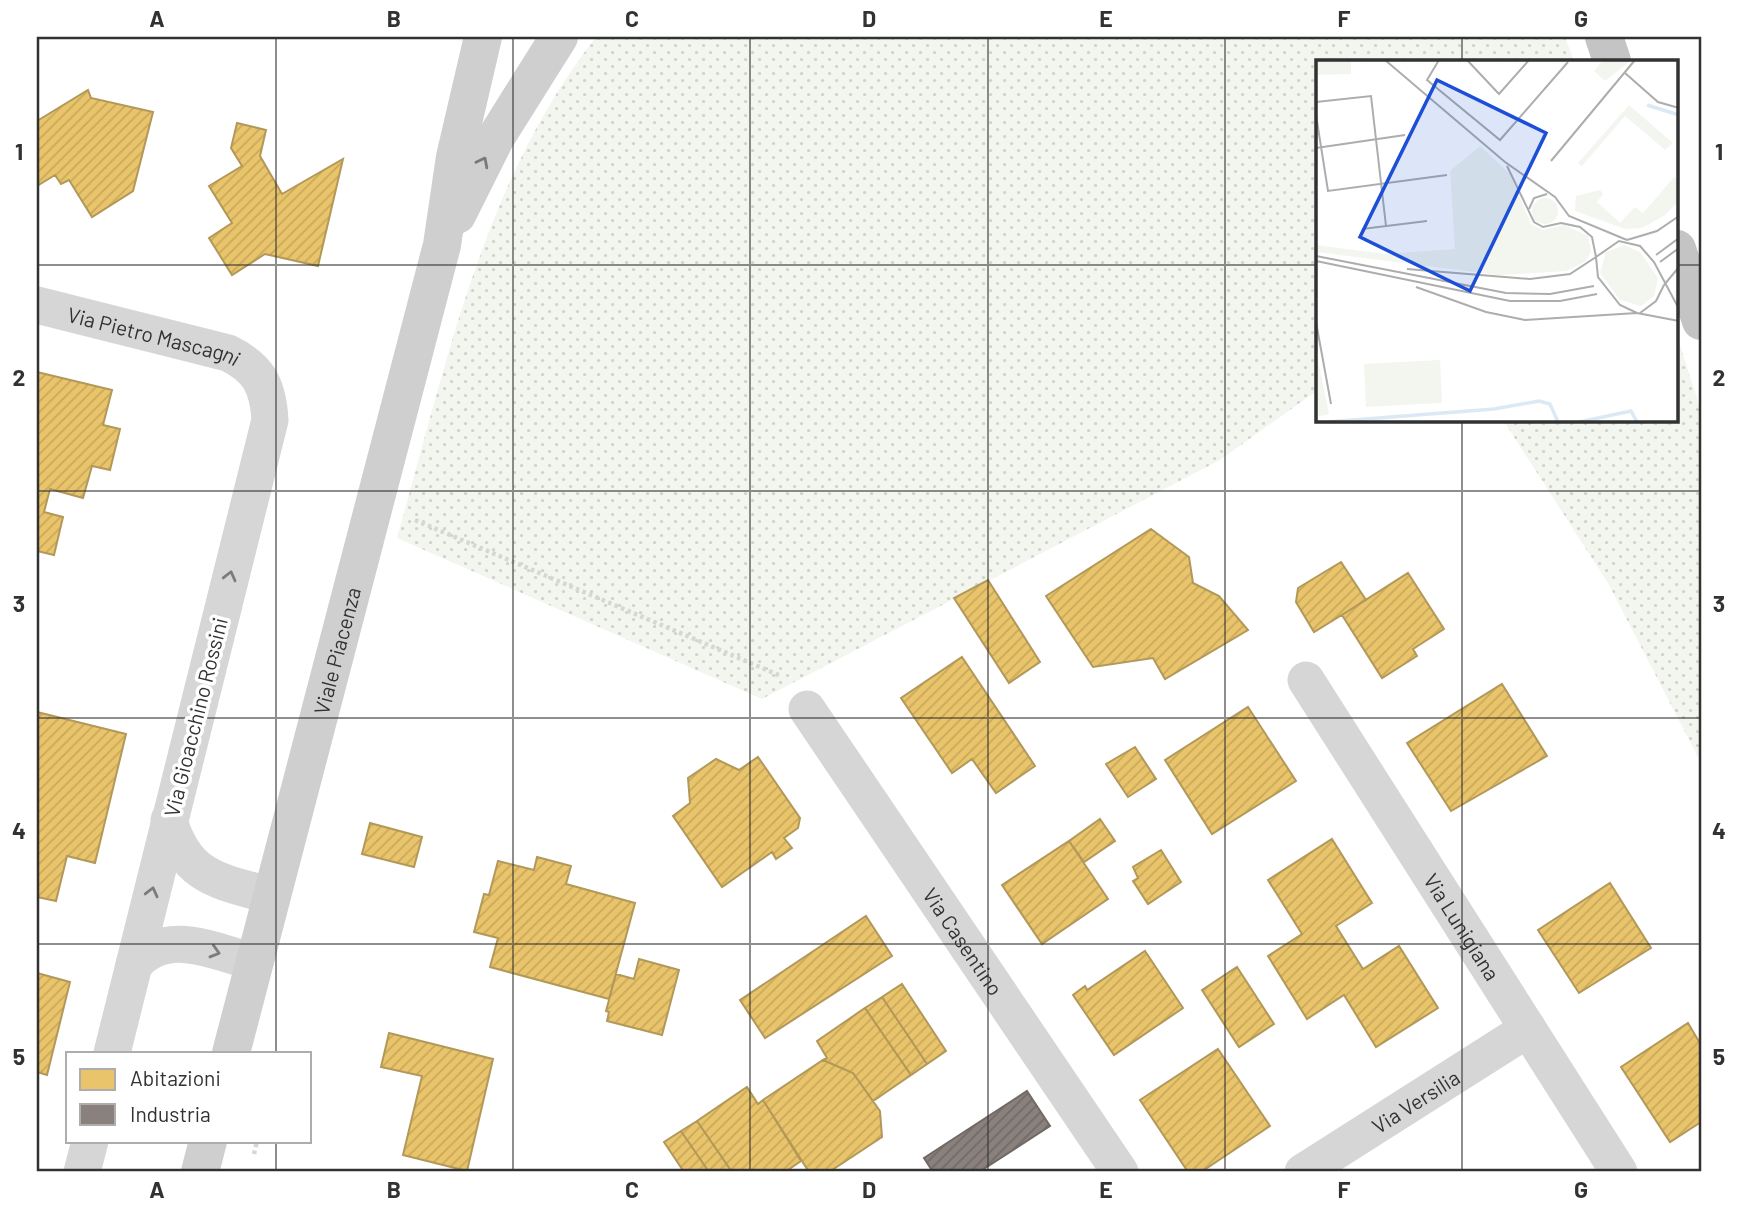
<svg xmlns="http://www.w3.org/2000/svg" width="1738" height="1209" font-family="Barlow,sans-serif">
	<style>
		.grass { fill: url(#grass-dots) }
		.homes { fill: url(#homes-hatch); stroke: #b29859; stroke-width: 2 }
		.industry { fill: url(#industry-hatch); stroke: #706966; stroke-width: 2 }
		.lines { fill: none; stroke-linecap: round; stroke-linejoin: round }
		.path { stroke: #d6d6d6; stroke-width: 4.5; stroke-dasharray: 3.5 3.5; stroke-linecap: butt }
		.street { stroke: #d6d6d6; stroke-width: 37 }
		.secondary { stroke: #cfcfcf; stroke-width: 38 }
		.highway { stroke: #c4c4c4; stroke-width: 38 }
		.oneway { stroke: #797979 }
		.oneway2 { stroke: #7c7c7c }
		.grid { fill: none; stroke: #323232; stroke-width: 2; stroke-opacity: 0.55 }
		.labels { text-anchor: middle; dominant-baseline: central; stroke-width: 7; stroke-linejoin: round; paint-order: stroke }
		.street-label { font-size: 21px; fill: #323232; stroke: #fff }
		.inset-river { fill: none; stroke: #dbe9f4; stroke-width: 3.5 }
		.inset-road { fill: none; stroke: #adadad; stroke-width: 2 }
		.view { fill: #1d4ed8; fill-opacity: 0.15; stroke: #1d4ed8; stroke-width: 3.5 }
		.inset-edge { fill: none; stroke: #323232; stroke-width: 3.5 }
		.neatline { fill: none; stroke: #323232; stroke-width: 2.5 }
		.grid-label { font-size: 23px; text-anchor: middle; font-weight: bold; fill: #323232 }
	</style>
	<defs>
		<pattern id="grass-dots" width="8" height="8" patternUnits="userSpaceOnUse" patternTransform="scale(1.75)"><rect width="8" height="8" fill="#f2f6ee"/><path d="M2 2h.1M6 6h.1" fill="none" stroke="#d0d3cd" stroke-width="1.8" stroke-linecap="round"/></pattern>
		<pattern id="homes-hatch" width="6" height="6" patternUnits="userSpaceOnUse" patternTransform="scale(1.75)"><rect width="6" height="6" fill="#e9c46a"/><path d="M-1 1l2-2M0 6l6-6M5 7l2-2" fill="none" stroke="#c8a95c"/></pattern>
		<pattern id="industry-hatch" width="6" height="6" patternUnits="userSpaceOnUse" patternTransform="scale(1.75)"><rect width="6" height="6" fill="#8a817c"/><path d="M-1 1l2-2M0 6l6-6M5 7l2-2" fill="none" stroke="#716a66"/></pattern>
	</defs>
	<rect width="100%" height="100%" fill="#fff"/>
	<!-- grass -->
	<path class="grass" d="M596 37H1565L1574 61H1318V390L1220 460 762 699 397 538C446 366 483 181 596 37Z
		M1677 336 1701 411V763L1608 583 1503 420H1677Z"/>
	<!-- homes -->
	<path class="homes" d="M88 90 91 98 153 112 133 191 92 217 69 180 61 184 55 175 37 186V121Z
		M237 123 266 130 260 156 282 194 343 159 318 266 265 254 232 275 209 238 232 223 209 186 242 166 231 148Z
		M37 372 112 390 103 425 120 429 110 470 92 466 83 498 50 489 44 512 63 517 54 555 37 551Z
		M1151 529 1189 557 1193 583 1219 596 1248 630 1165 679 1153 658 1093 667 1046 596Z
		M1341 562 1366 600 1314 632 1296 602 1298 588Z
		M1408 573 1444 629 1413 649 1417 656 1382 678 1342 615Z
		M988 580 1040 662 1009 683 954 598Z
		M962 657 1035 766 996 793 972 759 952 773 901 698Z
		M1502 684 1547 756 1451 811 1407 743Z
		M1248 707 1296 781 1212 834 1165 760Z
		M37 712 126 734 95 863 67 856 56 901 37 897Z
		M1135 747 1156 779 1128 797 1106 764Z
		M758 757 800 818 798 828 784 838 792 848 776 859 772 852 722 887 673 816 690 803 688 778 716 759 739 770Z
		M1100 819 1115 841 1084 862 1069 841Z
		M370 823 422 837 414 867 362 854Z
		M1332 839 1372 903 1336 926 1363 969 1399 946 1438 1008 1376 1047 1344 995 1307 1019 1268 956 1302 934 1268 880Z
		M1069 841 1108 899 1042 944 1002 885Z
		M1161 850 1181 882 1148 904 1133 881 1138 878 1133 867Z
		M537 857 571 866 566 884 635 903 609 999 490 967 498 938 474 932 484 894 489 895 498 861 534 870Z
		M1610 883 1651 948 1579 993 1538 930Z
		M866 916 892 956 765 1038 740 1000Z
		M1145 951 1183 1008 1114 1055 1073 995 1085 986 1087 990Z
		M639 959 679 970 662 1035 607 1021 609 1012 606 1011 616 974 634 979Z
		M1237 967 1274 1024 1239 1047 1202 990Z
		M37 973 70 982 47 1075 37 1072Z
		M902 984 946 1051 927 1064 882 997Z
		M882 997 927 1064 911 1075 865 1008Z
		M865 1008 911 1075 873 1101 853 1073 823 1060 827 1058 817 1041Z
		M1688 1023 1701 1045V1122L1670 1142 1621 1067Z
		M389 1033 493 1059 467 1171 403 1155 422 1076 381 1067Z
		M1218 1049 1270 1126 1201 1172H1188L1140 1100Z
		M823 1060 853 1073 880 1111 882 1137 829 1172H809L763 1100Z
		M747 1087 758 1104 763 1100 801 1161 785 1172H732L697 1121Z
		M697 1121 732 1172H709L681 1131Z
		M681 1131 709 1172H684L664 1142Z"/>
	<!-- industry -->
	<path class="industry" d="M1027 1091 1050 1126 979 1172H933L924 1158Z"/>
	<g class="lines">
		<!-- path -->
		<path class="path" d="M415 520 781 676
			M254 1154 257 1141"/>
		<!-- street -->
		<g class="street">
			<path id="s1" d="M37 305 228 353C259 368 268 386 270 420L112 1053"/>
			<path id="s2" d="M1306 680 1619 1172"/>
			<path id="s3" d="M807 709 1120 1172"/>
			<path d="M169 820C186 879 220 881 272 896"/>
			<path d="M134 965C166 926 214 952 255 962"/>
			<path d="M82 1172 90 1141"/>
			<path id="s4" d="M1303 1172 1528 1029"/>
		</g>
		<!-- secondary -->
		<g class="secondary">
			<path d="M457 215 495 139 559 37"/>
			<path id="s5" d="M231 1053 442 245 455 157 483 37"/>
			<path d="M200 1172 208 1141"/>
		</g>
		<!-- highway -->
		<path class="highway" d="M1604 37 1612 61
			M1677 249 1701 321"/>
	</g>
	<!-- one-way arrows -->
	<defs><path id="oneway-chevron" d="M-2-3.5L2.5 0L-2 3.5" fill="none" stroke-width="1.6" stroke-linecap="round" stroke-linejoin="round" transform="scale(1.75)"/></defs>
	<use class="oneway" href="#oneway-chevron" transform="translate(483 162) rotate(-63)"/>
	<g class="oneway2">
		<use href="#oneway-chevron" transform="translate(230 576) rotate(-76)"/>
		<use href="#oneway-chevron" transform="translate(152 892) rotate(-76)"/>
		<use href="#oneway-chevron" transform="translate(215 952) rotate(16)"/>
	</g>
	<!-- grid -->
	<path class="grid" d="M276 37V1053M513 37V1172M750 37V1172M988 37V1172M1225 37V1172M1462 37V61M37 265H1318M1677 265H1701M1462 420V1172M37 491H1701M37 718H1701M37 944H1701M276 1141V1172"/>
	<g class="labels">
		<!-- street labels -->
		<g class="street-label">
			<text stroke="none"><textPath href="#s1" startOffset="121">Via Pietro Mascagni</textPath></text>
			<text stroke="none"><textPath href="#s5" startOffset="416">Viale Piacenza</textPath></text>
			<text transform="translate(195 717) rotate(-76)">Via Gioacchino Rossini</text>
			<text stroke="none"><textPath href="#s2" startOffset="292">Via Lunigiana</textPath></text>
			<text stroke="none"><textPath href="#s3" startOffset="280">Via Casentino</textPath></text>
			<text stroke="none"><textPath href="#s4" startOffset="133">Via Versilia</textPath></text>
		</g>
	</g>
	<!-- overview -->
	<g transform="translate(1316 60)">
		<rect width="362" height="362" fill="#fff"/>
		<path d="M287 0H315L289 21 278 11ZM313 45 357 83 349 90 309 56 266 106 262 103ZM164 86 193 113 215 164 227 170 248 165 272 176 275 191 270 201 251 211 183 215 0 192V185L69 194 139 189 134 111ZM358 117 362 118V142L349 155 336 143ZM216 151a13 13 0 1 1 26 0a13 13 0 1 1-26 0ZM308 185 324 192 342 218 338 236 325 246 304 240 284 213 290 192Z" fill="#f2f6ee"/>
		<path d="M0 291 13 354 0 357Z" fill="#f2f6ee"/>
		<path d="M284 130 287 134 281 142 304 163 319 147 327 153 336 143 349 155 326 168 309 169 259 151 260 136Z" fill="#f2f6ee"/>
		<path d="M0 0H35V14L0 15ZM124 300 126 343 50 347 48 304Z" fill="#f2f6ee"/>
		<path class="inset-river" d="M331 45 363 55M11 362 178 349 223 341 234 344 242 362M263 362 315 351 321 362"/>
		<path class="inset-road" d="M69 0 189 102 239 137 253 156 311 180M123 0 111 20 184 80 252 2M151 0 183 34 213 0M309 13 342 42 363 48M0 42 55 36 70 166M0 55 12 131 131 115M0 88 89 75M235 101 319 0M191 106 218 162 227 167 245 163 264 167 276 177 280 197M213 149 218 138 231 134M46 169 111 161M311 180 341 171 363 156M340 195 363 178M0 196 190 233 234 234 278 226M0 201 194 241H244L281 234M344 202 363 188M91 209 214 219 254 214 280 197M348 225 363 207M100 227 170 252 209 260 321 253M363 249 338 202 324 186 303 181 280 197 282 217 304 245 321 253 363 261M324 253 340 241 348 225M0 262 15 344"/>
		<path class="view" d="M121 20 230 73 154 231 44 177Z"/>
		<rect width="362" height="362" class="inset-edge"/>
	</g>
	<!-- border -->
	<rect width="1738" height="1209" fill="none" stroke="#ffffff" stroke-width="77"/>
	<!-- legend -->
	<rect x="66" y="1052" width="245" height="91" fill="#ffffff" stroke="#adadad" stroke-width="2"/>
	<rect x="80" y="1069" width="35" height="21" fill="#e9c46a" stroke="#adadad" stroke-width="2"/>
	<text x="130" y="1086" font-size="21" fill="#323232">Abitazioni</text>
	<rect x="80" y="1104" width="35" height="21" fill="#8a817c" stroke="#adadad" stroke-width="2"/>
	<text x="130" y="1122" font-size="21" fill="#323232">Industria</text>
	<rect x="38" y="38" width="1662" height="1132" class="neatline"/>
	<g class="grid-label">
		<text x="157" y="27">A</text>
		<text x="394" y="27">B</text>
		<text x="632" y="27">C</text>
		<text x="869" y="27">D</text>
		<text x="1106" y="27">E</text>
		<text x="1344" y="27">F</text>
		<text x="1581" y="27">G</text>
		<text x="19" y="160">1</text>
		<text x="1719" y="160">1</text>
		<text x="19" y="386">2</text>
		<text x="1719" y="386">2</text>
		<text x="19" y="612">3</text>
		<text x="1719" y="612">3</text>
		<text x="19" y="839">4</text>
		<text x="1719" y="839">4</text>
		<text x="19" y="1065">5</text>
		<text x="1719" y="1065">5</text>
		<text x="157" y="1198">A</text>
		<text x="394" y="1198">B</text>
		<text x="632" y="1198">C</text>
		<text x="869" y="1198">D</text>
		<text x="1106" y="1198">E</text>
		<text x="1344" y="1198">F</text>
		<text x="1581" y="1198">G</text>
	</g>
</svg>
